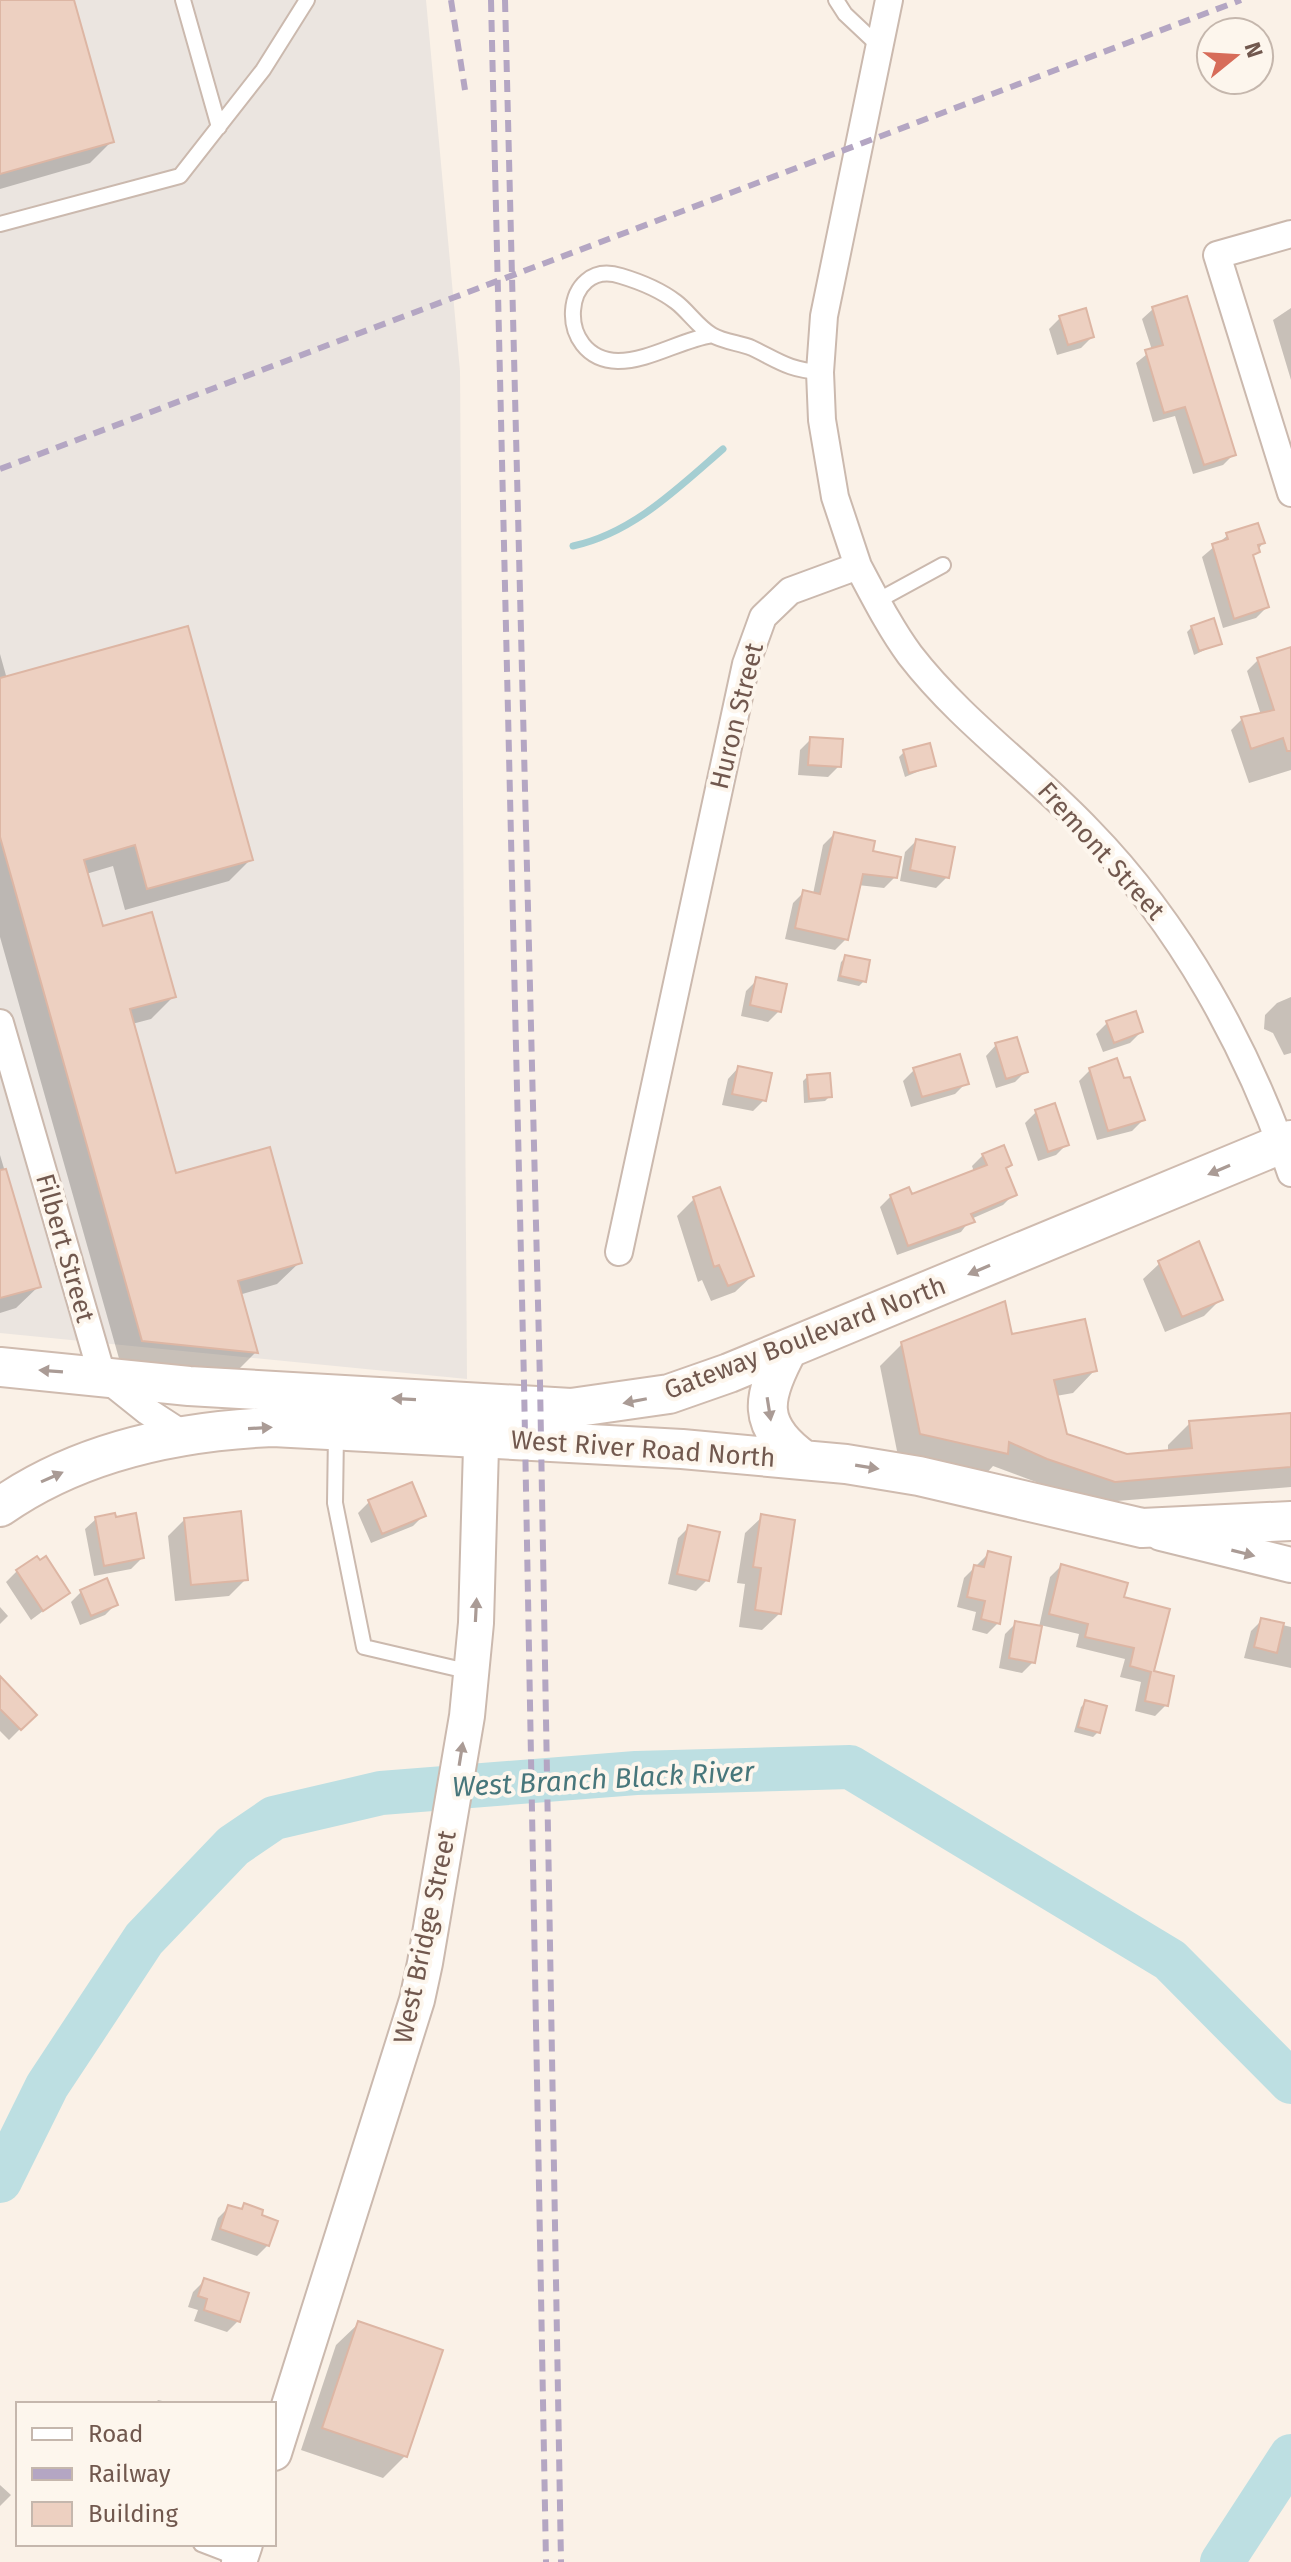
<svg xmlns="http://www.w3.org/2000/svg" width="1291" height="2562" font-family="'Fira Sans',sans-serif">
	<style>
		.industrial { fill: #ebe5e0 }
		.shadow { fill: #0003 }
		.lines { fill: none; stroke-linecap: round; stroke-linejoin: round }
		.stream { stroke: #a5ced2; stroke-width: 7 }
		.river { stroke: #bddfe2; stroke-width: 44 }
		.building { fill: #edd0c1; stroke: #ddb6a4; stroke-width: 2 }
		.service-casing { stroke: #cbb9ae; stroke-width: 18 }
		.minor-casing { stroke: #cbb9ae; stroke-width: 30 }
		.tertiary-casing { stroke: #cbb9ae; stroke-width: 38 }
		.secondary-casing { stroke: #cfbbaf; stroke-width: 42 }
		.service { stroke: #fff; stroke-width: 14 }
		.minor { stroke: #fff; stroke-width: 26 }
		.tertiary { stroke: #fff; stroke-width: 34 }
		.secondary { stroke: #fff; stroke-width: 38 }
		.rail { stroke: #b4a6c3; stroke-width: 6; stroke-dasharray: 12 8; stroke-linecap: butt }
		.oneway { fill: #aa9b95 }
		.labels { text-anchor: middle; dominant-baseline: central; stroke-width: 8; stroke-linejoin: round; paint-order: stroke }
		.street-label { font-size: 26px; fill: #71584e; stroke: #fdf6ed }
		.water-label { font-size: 28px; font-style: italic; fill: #47767b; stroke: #fdf6ed }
	</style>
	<rect width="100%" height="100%" fill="#faf1e7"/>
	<!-- industrial -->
	<path class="industrial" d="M0 0H426L460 371 467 1379 0 1333Z"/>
	<!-- shadow -->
	<path class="shadow" d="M0 0H72L112 141 90 163 0 189Z
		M1291 308V380L1273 320Z
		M1153 309 1234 454 1223 465 1193 474 1175 416 1153 422 1136 363 1152 350 1142 319Z
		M1060 318 1092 337 1081 348 1057 355 1049 329Z
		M1228 535 1263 543 1252 558 1267 607 1256 618 1223 628 1202 557Z
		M1192 627 1220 643 1194 655 1187 632Z
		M0 654 7 679 251 859 229 881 125 910 113 866 86 874 101 929 174 996 151 1019 132 1024 174 1176 300 1262 277 1284 239 1295 256 1352 234 1374 120 1362 0 937Z
		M1291 654V770L1249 783 1231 730 1242 719 1261 715 1247 671 1258 660Z
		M811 739 839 766 828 777 798 775 800 750Z
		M904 752 934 765 905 777 899 757Z
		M834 834 871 852 895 877 884 888 858 885 846 939 835 950 785 939 793 903 804 892 813 894 823 845Z
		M916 841 947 877 936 888 900 881 905 852Z
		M846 957 864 981 859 986 837 981 841 962Z
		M757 980 779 1011 768 1022 741 1016 746 991Z
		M1291 997V1053L1284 1055 1273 1033 1264 1029 1265 1015 1277 1003Z
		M1107 1023 1141 1032 1130 1043 1103 1052 1096 1034Z
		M996 1045 1026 1071 1015 1082 996 1088 986 1056Z
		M738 1068 764 1100 753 1111 722 1105 728 1079Z
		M914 1070 966 1083 955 1094 911 1107 903 1081Z
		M1090 1070 1143 1120 1132 1131 1097 1140 1079 1081Z
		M808 1076 830 1096 825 1101 804 1103 803 1081Z
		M1036 1112 1067 1144 1056 1155 1038 1161 1025 1123Z
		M0 1155 39 1286 16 1308 0 1313Z
		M983 1155 1010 1165 1005 1170 1014 1194 1003 1205 971 1219 961 1232 897 1255 880 1207 891 1196 910 1197 974 1172 972 1166Z
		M694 1199 752 1276 735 1292 711 1301 702 1280 698 1282 677 1216Z
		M1160 1263 1221 1299 1204 1316 1165 1332 1143 1279Z
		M1011 1337 1095 1370 1073 1393 1056 1396 1065 1436 1127 1456 1168 1452V1445L1190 1423 1291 1415V1487L1092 1503 993 1466 984 1476 898 1456 880 1366 902 1344Z
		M369 1502 424 1515 413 1526 371 1543 358 1513Z
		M134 1515 142 1558 131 1569 94 1576 85 1529 96 1519Z
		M762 1517 779 1614 762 1630 739 1627 745 1584 737 1583 745 1533Z
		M185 1519 246 1579 229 1596 175 1601 168 1536Z
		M689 1527 707 1580 696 1591 668 1584 678 1538Z
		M989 1553 998 1623 987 1634 972 1630 976 1612 957 1607 964 1578Z
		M1061 1566 1122 1599 1167 1610 1151 1673 1166 1705 1155 1716 1135 1711 1141 1682 1120 1677 1125 1659 1076 1647 1079 1634 1040 1625 1033 1662 1022 1673 999 1668 1005 1634 1016 1623 1039 1627 1050 1577Z
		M17 1571 67 1593 31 1620 6 1582Z
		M82 1591 116 1604 105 1615 80 1625 71 1602Z
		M0 1607 8 1616 0 1624Z
		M1262 1620 1291 1627V1668L1244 1658 1251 1631Z
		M0 1697 34 1715 9 1740 0 1731Z
		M1086 1702 1098 1732 1093 1737 1074 1732 1081 1707Z
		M244 2206 268 2245 257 2256 211 2240 218 2218 229 2207 239 2211Z
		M204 2281 238 2321 227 2332 194 2321 198 2310 188 2307 193 2292Z
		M359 2323 405 2456 383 2478 301 2450 336 2345Z
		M158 2400 175 2404H155Z
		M0 2485 11 2495 0 2506Z"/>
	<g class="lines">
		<!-- stream -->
		<path class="stream" d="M573 546C633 533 678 488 723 449"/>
		<!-- river -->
		<path class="river" d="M0 2181 47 2086 144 1939 233 1846 274 1818 381 1793 636 1773 850 1767 1170 1960 1291 2082
			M1222 2562 1291 2456"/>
	</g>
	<!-- building -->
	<path class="building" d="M0 0H74L114 142 0 174Z
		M1187 296 1236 455 1204 465 1185 407 1164 413 1145 350 1163 345 1152 307Z
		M1086 308 1094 337 1068 345 1059 316Z
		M1258 523 1265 543 1258 545 1260 552 1253 555 1269 607 1234 619 1212 544 1228 539 1226 533Z
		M1214 618 1222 644 1199 651 1191 626Z
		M188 626 253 860 147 889 135 845 84 860 103 926 152 912 176 997 130 1009 176 1173 270 1147 302 1263 238 1281 258 1353 142 1341 0 837V678Z
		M1291 647V751H1287L1283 738 1251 749 1241 717 1274 710 1257 658Z
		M810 737 843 739 841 767 808 765Z
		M930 743 936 766 909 773 903 750Z
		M834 832 875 841 873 851 901 857 897 878 863 874 848 940 795 928 803 890 820 894Z
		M916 839 955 847 949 878 910 870Z
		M845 955 870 960 866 982 840 976Z
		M756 977 787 984 781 1012 750 1005Z
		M1136 1011 1143 1032 1114 1043 1106 1021Z
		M1017 1037 1028 1072 1006 1079 995 1043Z
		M960 1054 969 1084 922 1097 913 1068Z
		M1117 1058 1124 1078 1130 1077 1145 1120 1108 1131 1089 1068Z
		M738 1066 772 1073 766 1101 732 1094Z
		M830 1073 832 1097 809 1099 807 1075Z
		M1055 1103 1069 1145 1048 1152 1035 1110Z
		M1004 1145 1012 1165 1006 1168 1017 1195 971 1214 975 1222 908 1246 890 1195 909 1187 912 1194 987 1165 982 1154Z
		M6 1169 41 1287 0 1298V1170Z
		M720 1187 754 1276 728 1286 719 1265 714 1267 693 1197Z
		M1199 1241 1223 1300 1182 1317 1158 1261Z
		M1005 1301 1012 1334 1085 1319 1097 1371 1054 1380 1067 1434 1127 1454 1192 1448 1189 1421 1291 1413V1467L1115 1482 1047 1459 1009 1442 1008 1454 920 1434 901 1342Z
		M412 1482 426 1516 382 1534 368 1500Z
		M241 1511 248 1580 191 1585 184 1518Z
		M115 1513 116 1517 136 1513 144 1558 104 1566 95 1517Z
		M761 1514 795 1520 781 1614 755 1610 761 1568 753 1567Z
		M688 1525 720 1532 709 1581 677 1574Z
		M988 1551 1011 1557 1000 1624 981 1619 985 1601 967 1597 974 1565 984 1567Z
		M37 1556 40 1560 46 1556 70 1593 43 1611 16 1570Z
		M1061 1564 1128 1583 1124 1597 1170 1609 1154 1671 1174 1676 1168 1706 1145 1701 1151 1672 1130 1666 1134 1648 1085 1637 1088 1624 1049 1614Z
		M107 1578 118 1605 91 1616 80 1590Z
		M1261 1618 1284 1623 1277 1653 1254 1647Z
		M1015 1621 1042 1626 1035 1663 1009 1658Z
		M0 1676 37 1715 21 1730 0 1709Z
		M1085 1700 1107 1706 1100 1733 1078 1727Z
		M244 2203 263 2210 262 2215 278 2221 269 2246 220 2229 228 2205 242 2209Z
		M204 2278 249 2293 240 2322 204 2310 207 2299 198 2296Z
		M358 2321 443 2350 407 2457 322 2428Z"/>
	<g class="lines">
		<!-- service casing -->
		<g class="service-casing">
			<path id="service" d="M183 0 219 127
				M836 0 845 14 879 46
				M0 224 180 176 263 70 307 0
				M712 335C681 340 649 361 618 361 553 359 562 257 621 276 641 282 659 289 676 302 688 311 698 327 712 335 724 342 740 343 752 348 779 361 789 370 820 372
				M877 601 943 565
				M336 1433 335 1503 364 1647 471 1672
				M201 2544 240 2559"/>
		</g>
		<!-- minor casing -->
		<g class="minor-casing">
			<path id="minor" d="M1291 234 1217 255 1291 493
				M858 566C874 596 890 628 910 655 961 721 1031 770 1088 830 1181 925 1248 1048 1291 1173
				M0 1023 102 1375 147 1411 184 1435
				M619 1252 746 664 763 617 790 591 858 566 835 497 822 420 820 372 824 316 889 0"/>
		</g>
		<!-- tertiary casing -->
		<g class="tertiary-casing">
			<path id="tertiary" d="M1161 1533 1291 1565
				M274 2453 417 2000 425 1963 467 1716 476 1623 482 1412
				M239 2562 245 2544"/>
		</g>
		<!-- secondary casing -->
		<g class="secondary-casing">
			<path id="secondary" d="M788 1349C762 1397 755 1425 804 1460
				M0 1367 189 1386 571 1408 669 1394 729 1373 1291 1140
				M0 1507C80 1451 178 1431 273 1427L682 1449 846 1464 919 1476 1142 1528 1291 1521"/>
		</g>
		<!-- service -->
		<use href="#service" class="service"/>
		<!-- minor -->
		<use href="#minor" class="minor"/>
		<!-- tertiary -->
		<use href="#tertiary" class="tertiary"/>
		<!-- secondary -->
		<use href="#secondary" class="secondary"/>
		<!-- rail -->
		<path class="rail" d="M451 0 465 90
			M491 0 524 1382 546 2562
			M505 0 540 1382 561 2562
			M0 469 1241 0"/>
	</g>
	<!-- one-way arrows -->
	<defs><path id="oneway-solid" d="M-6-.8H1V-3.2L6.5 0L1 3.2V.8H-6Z" transform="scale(2)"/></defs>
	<g class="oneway">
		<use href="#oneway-solid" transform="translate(1219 1170) rotate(157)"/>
		<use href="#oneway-solid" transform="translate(979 1270) rotate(157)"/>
		<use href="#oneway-solid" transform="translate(51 1371) rotate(-176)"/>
		<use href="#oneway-solid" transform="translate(404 1399) rotate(-177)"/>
		<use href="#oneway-solid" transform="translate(635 1401) rotate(169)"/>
		<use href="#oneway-solid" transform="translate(769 1409) rotate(81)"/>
		<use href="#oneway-solid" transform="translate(260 1428) rotate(-3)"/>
		<use href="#oneway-solid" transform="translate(867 1467) rotate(9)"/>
		<use href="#oneway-solid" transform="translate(52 1477) rotate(-24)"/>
		<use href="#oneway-solid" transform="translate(1243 1553) rotate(14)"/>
		<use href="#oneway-solid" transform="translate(476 1610) rotate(-87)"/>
		<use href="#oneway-solid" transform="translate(461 1754) rotate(-81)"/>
	</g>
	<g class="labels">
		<!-- street labels -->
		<g class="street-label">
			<text transform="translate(737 716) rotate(-76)">Huron Street</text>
			<text transform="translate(1101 851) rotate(48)">Fremont Street</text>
			<text transform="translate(65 1248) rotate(74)">Filbert Street</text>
			<text transform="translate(805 1338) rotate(-21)">Gateway Boulevard North</text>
			<text transform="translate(643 1449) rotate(4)">West River Road North</text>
			<text transform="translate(425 1937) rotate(-78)">West Bridge Street</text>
		</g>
		<!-- water labels -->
		<g class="water-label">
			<text transform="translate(603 1779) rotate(-3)">West Branch Black River</text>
		</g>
	</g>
	<!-- legend -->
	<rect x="16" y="2402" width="260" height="144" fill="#fdf6ed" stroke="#c5b7ad" stroke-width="2"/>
	<rect x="32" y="2428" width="40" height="12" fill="#ffffff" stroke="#c5b7ad" stroke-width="2"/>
	<text x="88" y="2442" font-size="24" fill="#71584e">Road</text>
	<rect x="32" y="2468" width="40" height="12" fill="#b4a6c3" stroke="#c5b7ad" stroke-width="2"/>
	<text x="88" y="2482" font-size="24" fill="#71584e">Railway</text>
	<rect x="32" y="2502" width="40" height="24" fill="#edd0c1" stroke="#c5b7ad" stroke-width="2"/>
	<text x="88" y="2522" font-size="24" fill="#71584e">Building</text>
	<!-- north arrow -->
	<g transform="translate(1235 56) rotate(72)"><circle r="38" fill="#fdf6ed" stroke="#c5b7ad" stroke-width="2"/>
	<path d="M0-6L14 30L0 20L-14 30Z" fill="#d76c59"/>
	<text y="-12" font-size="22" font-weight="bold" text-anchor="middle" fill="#71584e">N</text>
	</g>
</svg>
